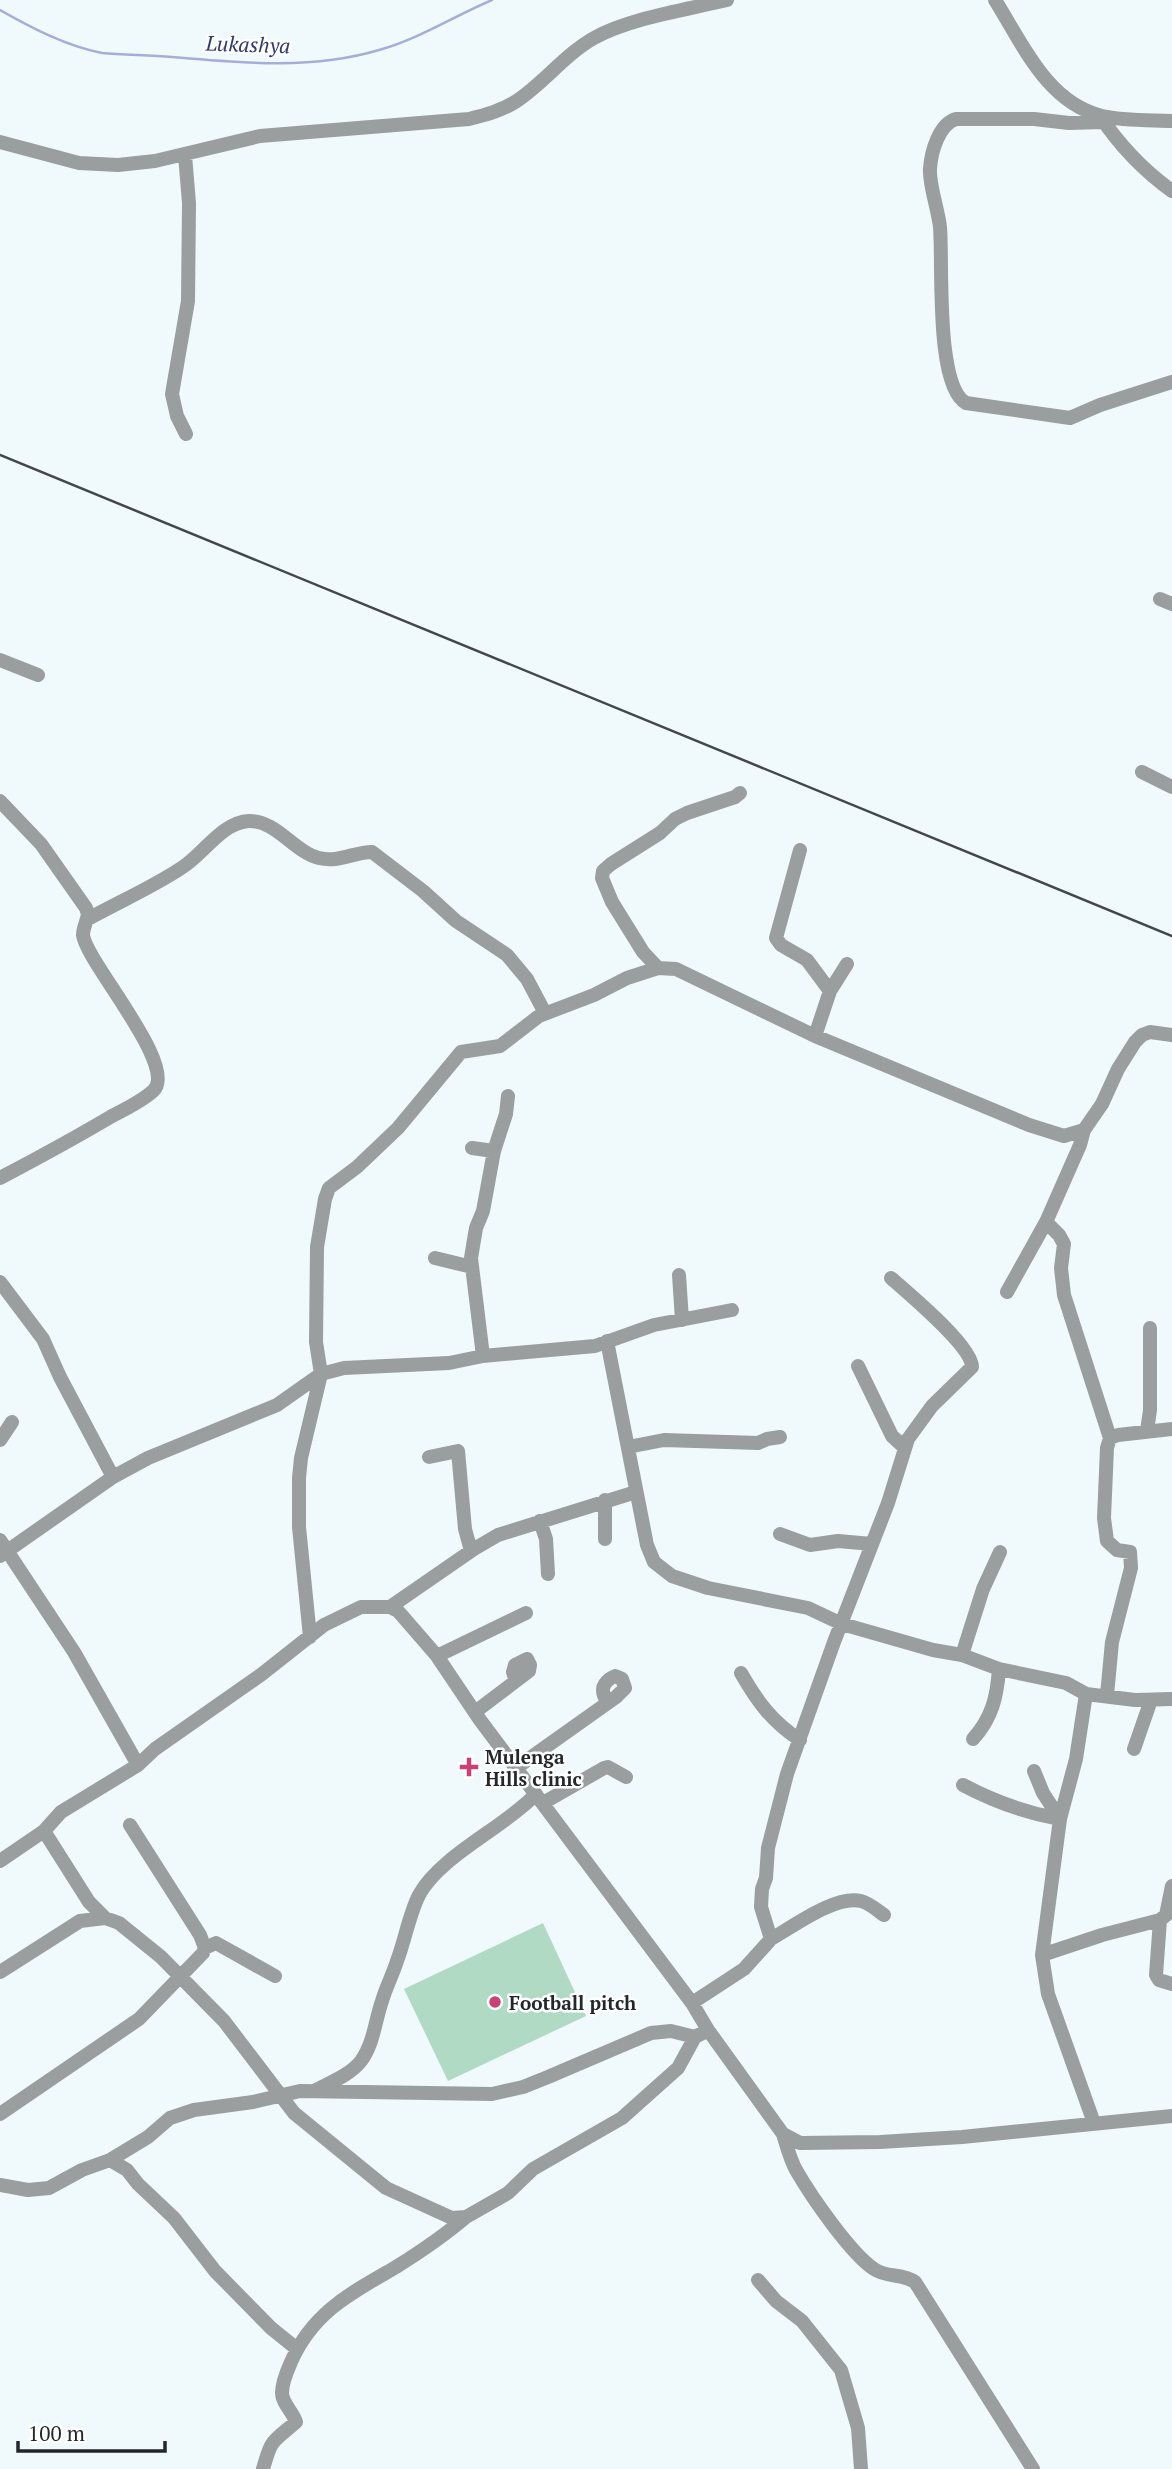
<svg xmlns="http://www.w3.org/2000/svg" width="1172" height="2469" font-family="'PT Serif',serif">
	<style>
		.green { fill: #b0dac4 }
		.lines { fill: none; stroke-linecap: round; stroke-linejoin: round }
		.stream { stroke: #a5aed8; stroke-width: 2.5 }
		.minor { stroke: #9a9e9e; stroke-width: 14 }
		.rail { stroke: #434749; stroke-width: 2.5 }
		.poi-dot { fill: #cb4075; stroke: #fff; stroke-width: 2.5 }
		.labels { text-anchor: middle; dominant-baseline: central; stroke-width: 5; stroke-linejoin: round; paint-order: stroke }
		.poi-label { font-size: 19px; font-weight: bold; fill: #242729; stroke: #fff; text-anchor: start }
		.water-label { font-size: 21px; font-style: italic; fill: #333a6f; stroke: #fff }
	</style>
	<rect width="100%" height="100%" fill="#f0fafd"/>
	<!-- green -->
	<path class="green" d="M543 1923 586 2016 448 2081 404 1989Z"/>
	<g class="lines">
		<!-- stream -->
		<path class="stream" d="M0 10C32 28 66 46 102 53 125 55 149 55 172 57 241 63 312 70 379 50 419 39 454 16 492 0"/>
		<!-- minor -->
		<path class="minor" d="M995 0C1022 43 1047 103 1102 116 1124 121 1149 120 1172 121
			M1100 116C1120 146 1143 170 1172 191
			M1104 122 1069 123 1034 119H956C939 124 931 152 930 169 929 185 938 209 940 227 943 262 935 386 966 403L1070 418 1100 405 1172 382
			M0 142 79 163 118 165 155 161 260 136 469 119C485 115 501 111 515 102 543 84 564 55 594 38 631 18 685 10 727 0
			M185 155 189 203 188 301 172 394 177 416 186 434
			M1160 599 1172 604
			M0 660 38 675
			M1142 772 1172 787
			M0 801 41 844 86 908 88 914C87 921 83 928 83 935 86 962 180 1067 153 1091 142 1101 126 1109 112 1116 75 1138 38 1158 0 1178
			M800 850 776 938 781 945 807 960 830 991
			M88 919C118 902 160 884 187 864 206 850 224 822 249 821 276 820 294 852 319 858 338 863 354 852 372 852L423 891 456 921 507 955 527 979 545 1013
			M658 968 643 952 612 902 602 878 603 871 611 864 660 833 675 819 687 813 735 797 740 793
			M815 1036 830 991 847 964
			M472 1148 494 1151
			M435 1258 472 1267
			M679 1275 682 1320
			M0 1282 43 1339 60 1377 113 1477
			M1007 1292 1046 1222
			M607 1341 647 1545 654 1562 672 1576 708 1588 808 1608 842 1624 933 1650 962 1655 999 1669 1066 1683 1086 1694 1135 1700 1172 1699
			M483 1356 471 1258 476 1228 483 1211 494 1151 506 1114 508 1096
			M858 1366 892 1436 905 1448
			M1147 1431 1150 1410V1328
			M1110 1438 1064 1295 1061 1268 1064 1244 1059 1235 1046 1222 1080 1145 1084 1130 1102 1104 1118 1069 1135 1042 1142 1035 1150 1032 1172 1035
			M0 1440 12 1422
			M628 1447 664 1440 758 1443 767 1439 780 1437
			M429 1457 458 1451 465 1529 471 1551
			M605 1500V1539
			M540 1521 546 1539 548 1574
			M780 1534 810 1545 838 1541 872 1544
			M0 1540 74 1652 138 1765
			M0 1556 113 1477 148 1458 277 1405 321 1374 344 1368 449 1363 483 1356 595 1346 654 1325 732 1310
			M390 1607 474 1549 498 1535 636 1492
			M310 1637 299 1527V1478L301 1458 321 1374 316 1342 317 1247 325 1199 329 1188 357 1167 398 1128 461 1052 500 1046 539 1016 594 995 627 978 658 968 676 969 815 1036 1029 1125 1064 1136 1084 1130
			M962 1655 983 1589 1000 1552
			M437 1656 526 1613
			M741 1673C757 1701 772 1722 800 1740
			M1086 1694 1076 1759 1060 1819 1042 1955 1048 1994 1094 2123
			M1107 1695 1112 1642 1131 1568 1130 1552 1117 1550 1107 1541 1104 1518 1107 1448 1110 1438 1118 1435 1172 1429
			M475 1712 529 1671 530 1665 527 1659 515 1665 513 1672 516 1681
			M973 1739C992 1718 997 1697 999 1669
			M1134 1749 1151 1700
			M516 1768 616 1697 625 1688 622 1679 615 1676C602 1682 600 1690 607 1702
			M1034 1771 1043 1793 1060 1819
			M963 1785C993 1801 1027 1813 1060 1819
			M543 1803 604 1768 608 1767 626 1777
			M44 1831 89 1902 105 1918
			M0 1861 44 1831 61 1812 138 1765 155 1749 262 1674 324 1625 361 1607H390L398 1611 437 1656 480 1720 692 2003 708 2030 783 2134 800 2143 880 2142 962 2137 1172 2116
			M1160 1920 1156 1975 1159 1980 1172 1984
			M771 1939C794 1926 835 1895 861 1901 869 1903 877 1910 884 1915
			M205 1948 216 1943 275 1976
			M1042 1955 1102 1935 1160 1920 1166 1915 1172 1886
			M0 1972 80 1921 105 1918 119 1923 161 1957 224 2021 294 2113 386 2188 452 2218 466 2217 508 2193 533 2169 622 2118 678 2068 695 2037 708 2030
			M692 2003 744 1969 771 1939 761 1907 762 1889 766 1878 768 1848 787 1774 834 1642 888 1503 908 1439 932 1406 972 1367C972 1346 909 1294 891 1278
			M316 2090C331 2082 350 2075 361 2061 374 2043 375 2021 382 2001 386 1987 393 1974 397 1961 405 1940 409 1915 419 1895 440 1856 505 1827 536 1794
			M0 2114 139 2019 203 1953 205 1948 200 1935 130 1825
			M783 2134C787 2147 790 2159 796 2170 811 2196 850 2253 874 2269 887 2278 902 2273 915 2282L1033 2469
			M110 2160 127 2170 138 2184 174 2218 215 2271 271 2328 297 2349
			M0 2185 28 2190 49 2188 82 2170 110 2160 148 2137 170 2118 194 2110 253 2102 300 2091 492 2094 523 2087 548 2077 651 2033 671 2031 695 2037
			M758 2280 776 2301 802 2321 841 2370 858 2428 861 2469
			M263 2469C272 2437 272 2443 296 2422 293 2412 282 2403 282 2393 282 2382 287 2371 291 2362 313 2312 351 2293 396 2267 420 2252 445 2235 466 2217"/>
		<!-- rail -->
		<path class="rail" d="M0 455 1172 936"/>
	</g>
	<!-- markers -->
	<g class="poi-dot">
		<path d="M465.5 1756.5h7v7h7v7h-7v7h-7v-7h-7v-7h7z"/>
		<circle cx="495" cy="2002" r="7"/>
	</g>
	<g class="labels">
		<!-- poi labels -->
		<g class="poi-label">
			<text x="485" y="1756">Mulenga<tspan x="485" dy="22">Hills clinic</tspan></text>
			<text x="509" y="2002">Football pitch</text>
		</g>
		<!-- water labels -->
		<g class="water-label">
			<text transform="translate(248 44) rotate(2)">Lukashya</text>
		</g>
	</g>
	<!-- scale -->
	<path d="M18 2441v10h147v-10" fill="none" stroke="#242729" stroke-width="3.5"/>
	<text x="28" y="2441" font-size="21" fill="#242729" stroke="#ffffff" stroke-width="5" paint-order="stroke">100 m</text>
</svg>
